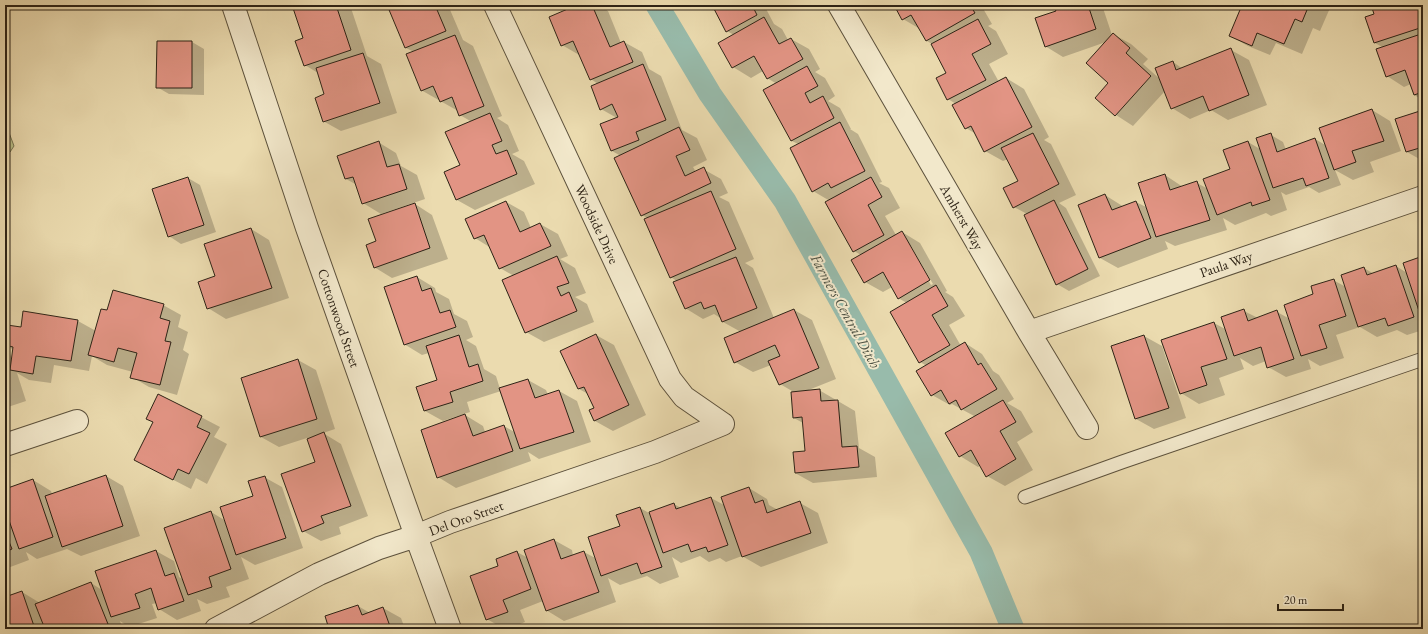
<svg xmlns="http://www.w3.org/2000/svg" width="1428" height="634" font-family="'EB Garamond',serif">
	<style>
		.green { fill: #bac089; stroke: #747250 }
		.shadow { fill: #0003; fill-rule: evenodd }
		.lines { fill: none; stroke-linecap: round; stroke-linejoin: round }
		.canal { stroke: #98bbab; stroke-width: 23 }
		.building { fill: #e29484; stroke: #2d2316 }
		.service-casing { stroke: #5c513c; stroke-width: 15 }
		.minor-casing { stroke: #5c513c; stroke-width: 24 }
		.tertiary-casing { stroke: #5c513c; stroke-width: 24 }
		.service { stroke: #f2e8cb; stroke-width: 13 }
		.minor { stroke: #f2e8cb; stroke-width: 22 }
		.tertiary { stroke: #f2e8cb; stroke-width: 22 }
		.labels { text-anchor: middle; dominant-baseline: central; stroke-width: 4; stroke-linejoin: round; paint-order: stroke }
		.street-label { font-size: 14px; fill: #2d2316; stroke: #f2e8cb }
		.water-label { font-size: 15px; font-style: italic; fill: #4d5143; stroke: #f2e8cb }
	</style>
	<rect width="100%" height="100%" fill="#ebdbaf"/>
	<filter id="stains"><feTurbulence type="fractalNoise" baseFrequency=".005" numOctaves="4"/><feColorMatrix values="0 0 0 0 .2 0 0 0 0 .09 0 0 0 0 .02 0 0 0 .5 -.17"/></filter>
	<radialGradient id="worn" r=".72"><stop offset=".6" stop-color="#630" stop-opacity="0"/><stop offset="1" stop-color="#630" stop-opacity=".3"/></radialGradient>
	<!-- green -->
	<path class="green" d="M5 122 14 146 10 152 5 157Z"/>
	<!-- shadow -->
	<path class="shadow" d="M5 5H24L5 12Z
		M293 5H350L367 56 381 64 397 113 341 131 323 121 325 95 318 73 305 65 304 39Z
		M388 5H448L463 40 473 46 502 116 497 118 508 125 519 151 512 154 524 161 535 184 475 210 457 200 446 172 461 166 472 122 460 115 458 111 421 90 414 52 406 48Z
		M557 5H598L608 11 621 43 624 42 642 52 649 69 661 76 682 130 697 138 707 160 693 167 696 172 703 169 721 179 728 193 719 197 729 202 754 259 745 263 753 268 774 318 794 310 812 320 836 379 806 391 819 390 855 411 859 448 875 457 877 477 813 483 795 473 806 451 803 423 794 418 792 391 780 384 771 365 753 372 735 362 741 332 723 322 722 319 714 314 703 319 685 308 678 282 671 277 649 219 642 215 621 156 612 151 601 125 617 118 601 109 598 84 591 79 581 56 562 45 566 10Z
		M713 5H764L774 24 782 29 788 40 791 39 809 49 820 69 815 72 825 78 835 96 828 101 840 108 851 129H850L858 134 882 182 879 183 889 188 900 208 885 216 896 235 902 232 920 243 947 291 945 292 953 297 965 316 949 325 961 346 965 343 982 354 993 371 999 375 1014 399 1007 403 1021 411 1033 432 1017 442 1033 470 1005 486 987 476 981 465 978 467 960 456 976 417 952 404 950 405 932 395 927 366 920 362 907 303 898 298 892 287 883 292 865 282 861 255 854 251 830 201 813 191 798 144 792 141 765 90 777 84 767 78 763 71 751 78 733 67 734 35 727 31ZM909 246H911L933 284 931 285Z
		M895 5H981L992 24 988 26 996 31 1008 54 989 64 999 82 1006 78 1024 89 1049 137 1044 140 1051 144 1076 195 1059 203 1066 208 1100 276 1069 291 1057 284 1027 214 1014 207 1019 181 1008 159 1003 161 985 151 976 134 966 128 956 104 948 99V73L932 44 927 41 920 29 903 19Z
		M1055 5H1111L1103 8 1112 35 1113 34 1131 44 1148 59 1143 64 1161 80 1173 62 1183 69 1231 50 1249 60 1267 105 1228 120 1211 110 1190 119 1172 108 1165 91 1133 126 1116 115 1096 98 1109 83 1106 42 1063 57 1045 46 1057 12Z
		M1243 5H1324L1330 8 1320 31 1313 28 1302 54 1276 43 1270 55 1248 46 1230 36Z
		M1373 5H1423V100L1414 95 1411 84 1404 87 1387 76 1384 48 1375 43 1376 14Z
		M158 42H192L204 49V95L169 94 157 87Z
		M1372 110 1390 121 1401 151 1370 162 1374 172 1353 180 1335 170 1341 185 1319 193 1309 187 1286 195 1281 192 1287 210 1271 216 1266 213 1235 225 1223 218 1227 230 1175 246 1165 241 1168 249 1118 268 1100 258 1105 195 1124 207 1136 202 1148 208 1165 175 1183 187 1197 183 1208 189 1232 170 1248 142 1260 149 1271 135 1283 142 1286 150 1315 139 1327 146Z
		M1423 111V161L1407 152Z
		M378 142 396 153 401 166 417 175 425 199 381 214 363 203 357 185 346 179Z
		M188 178 200 185 216 232 181 244 169 236Z
		M506 202 524 212 531 228 540 224 558 234 568 256 560 259 575 268 586 293 575 297 587 304 594 322 544 342 526 332 514 276 500 268 491 248 475 238Z
		M415 204 432 215 448 259 392 278 374 267 378 242Z
		M251 229 269 240 289 298 226 319 208 308 216 277Z
		M1423 257V330L1407 335 1397 330 1377 337 1360 327 1336 335 1344 358 1320 366 1308 359 1311 369 1286 377 1268 367 1266 361 1253 366 1240 358 1244 369 1219 378 1225 395 1199 404 1181 393 1214 323 1227 330 1244 311 1258 318 1277 312 1290 319 1315 295 1333 280 1346 287 1364 268 1374 274 1396 266 1407 273Z
		M417 277 435 288 436 292 449 299 454 314 467 321 473 337 466 340 476 346 484 369 496 376 500 389 528 380 546 390 548 395 559 391 577 401 591 442 539 459 528 452 531 461 456 488 438 477 465 415 483 426 485 432 504 426 516 433 501 391 467 402 470 412 443 421 425 411 438 381 429 353 422 355 404 344Z
		M163 305 181 315 178 327 188 332 183 350 189 354 177 395 149 387 132 377 133 372 107 365 92 356 89 371 54 365 51 383 29 380 17 373 26 401 5 408V348L9 350 12 360 14 350 5 345 8 326 21 328 78 321 96 331 108 312Z
		M596 335 614 345 646 415 613 431 595 421 590 411 595 409 588 394 579 389 561 351Z
		M1144 336 1162 346 1186 418 1154 429 1136 419 1112 347Z
		M298 360 316 370 335 429 323 433 341 444 368 516 339 527 341 534 321 541 303 531 316 462 307 438 279 447 261 437 242 378Z
		M159 395 220 427 214 437 227 444 207 484 196 478 191 489 135 460 154 422 147 419Z
		M106 476 123 486 140 536 81 556 67 549 37 559 26 552 29 560 5 569V490L33 480 51 491 52 494Z
		M264 477 282 487 303 548 255 565 241 557 249 579 226 587 230 597 207 604 197 599 201 611 177 620 159 609 157 603 152 604 157 618 129 627 120 621 123 629H5V598L22 592 40 603 91 583 102 590 156 551 174 561 179 577 184 580 211 512 226 521 255 497Z
		M749 488 767 499 769 505 778 510 800 503 818 513 828 543 761 567 742 556 726 562 720 558 709 562 700 556 681 563 672 557 679 577 660 584 647 576 620 585 608 578 616 602 564 621 546 610 543 601 520 610 525 622 507 629H504L487 619 500 566 517 552 528 558 554 540 572 550 573 556 584 552 597 559 621 526 617 516 640 508 649 513 674 504 681 508 711 498 726 506Z
		M358 606 370 613 383 608 401 618 405 629H330Z"/>
	<g class="lines">
		<!-- canal -->
		<path class="canal" d="M657 5 710 94 785 201 981 552 1013 629"/>
	</g>
	<!-- building -->
	<path class="building" d="M292 5H336L351 50 304 66 295 41 303 38Z
		M387 5H435L446 31 405 48Z
		M577 5H592L610 47 624 41 633 62 590 80 573 41 561 46 549 17Z
		M712 5H752L757 15 726 32Z
		M894 5H970L975 13 926 41 911 15 902 20Z
		M1053 5H1088L1096 29 1045 47 1035 18 1056 11Z
		M1242 5H1309L1302 22 1295 19 1284 44 1257 33 1252 46 1229 36Z
		M1371 5H1419L1423 18V27L1374 43 1365 17 1374 14Z
		M764 17 779 44 791 38 803 59 767 79 754 56 732 68 718 43Z
		M978 19 991 44 972 54 986 80 947 100 936 78 946 73 931 44Z
		M1113 33 1130 48 1126 53 1151 76 1115 116 1095 98 1108 83 1086 63Z
		M1421 34 1423 39V92L1414 95 1405 70 1386 77 1376 49Z
		M455 35 484 106 459 116 452 97 440 102 433 86 421 91 406 54Z
		M157 41H192V88H156Z
		M1231 48 1249 95 1209 111 1203 96 1171 109 1155 68 1173 61 1176 70Z
		M363 53 380 103 323 122 315 98 324 94 316 68Z
		M643 64 666 120 636 132 639 140 611 151 600 124 618 117 612 104 600 110 591 86Z
		M807 66 818 86 805 93 810 103 823 96 834 118 791 141 763 90Z
		M1006 77 1032 127 984 152 971 126 965 129 952 105Z
		M1372 109 1384 141 1352 151 1356 162 1334 170 1319 128Z
		M1423 110V147L1406 152 1395 119Z
		M490 113 502 141 492 145 496 154 507 150 517 174 456 200 444 172 460 165 445 132Z
		M840 122 865 171 831 188 828 183 812 192 790 148Z
		M679 127 690 150 676 156 685 176 704 167 711 183 641 216 614 158Z
		M1033 133 1059 184 1013 208 1003 188 1018 181 1001 148Z
		M1271 133 1277 152 1315 138 1329 178 1306 186 1303 178 1273 188 1256 138Z
		M379 141 387 167 399 164 407 189 362 204 353 177 345 179 337 156Z
		M1248 141 1270 200 1252 206 1251 202 1217 215 1203 179 1230 169 1223 150Z
		M1165 174 1170 190 1197 181 1210 220 1156 237 1138 183Z
		M188 177 204 225 168 237 152 189Z
		M871 177 882 197 868 205 884 235 853 252 825 202Z
		M711 191 736 249 670 278 644 219Z
		M1105 194 1112 210 1136 201 1151 238 1099 258 1078 205Z
		M1054 200 1088 269 1056 285 1024 215Z
		M506 201 520 232 540 223 551 246 499 269 484 235 474 239 465 219Z
		M415 203 430 248 374 268 366 245 376 241 368 219Z
		M251 228 272 288 207 309 198 282 215 276 204 244Z
		M902 231 930 280 898 299 883 272 864 283 851 260Z
		M557 256 569 283 557 287 561 296 569 292 577 311 525 333 502 280Z
		M1423 256V313L1420 314 1403 263Z
		M736 257 757 308 722 322 715 305 704 309 701 302 685 309 673 282Z
		M1396 265 1414 317 1388 326 1385 318 1358 327 1341 275 1364 267 1367 275Z
		M417 276 422 291 431 288 440 313 450 310 456 327 404 345 384 287Z
		M1334 279 1346 316 1319 325 1327 348 1301 356 1284 305 1313 294 1311 286Z
		M936 285 948 306 932 315 950 345 919 363 890 312Z
		M113 290 164 304 160 318 170 321 165 341 171 342 160 385 130 378 137 353 118 348 114 362 88 355 101 309 107 310Z
		M794 309 819 368 779 385 768 361 780 356 775 345 734 363 724 338Z
		M1244 309 1248 321 1277 310 1294 359 1267 368 1261 347 1234 356 1221 317Z
		M23 311 78 320 71 361 36 356 33 374 10 370 13 347 5 345 7 325 21 327Z
		M1214 322 1227 359 1201 367 1207 385 1180 394 1161 340Z
		M596 334 629 405 594 421 589 410 594 408 584 387 578 389 560 351Z
		M459 335 469 367 478 364 483 381 450 392 453 402 424 411 416 387 437 380 426 346Z
		M1144 335 1169 408 1135 419 1111 346Z
		M965 342 978 365 981 363 997 389 961 410 956 400 949 404 941 390 931 396 916 371Z
		M298 359 317 419 260 437 241 378Z
		M528 379 535 398 559 390 574 432 520 449 499 388Z
		M820 389 821 401 838 400 842 447 857 446 859 467 795 473 793 452 805 451 802 417 793 418 791 392Z
		M158 394 202 416 197 427 210 433 189 474 178 469 173 480 134 460 153 422 146 419Z
		M1003 400 1016 422 1000 431 1016 459 986 477 971 450 959 457 945 433Z
		M465 414 473 436 504 425 513 451 437 478 421 430Z
		M324 432 351 506 321 516 324 523 302 532 281 474 315 462 307 439Z
		M106 475 123 526 62 547 45 496Z
		M265 476 286 538 236 555 220 507 253 496 248 481Z
		M33 479 53 537 19 549 5 509V489Z
		M749 487 755 503 763 500 767 513 800 501 811 533 742 557 721 497Z
		M711 497 728 545 708 552 706 547 691 552 688 544 663 553 649 512 674 503 676 509Z
		M640 507 662 567 641 574 637 563 601 576 588 537 620 526 616 515Z
		M211 511 231 569 209 577 212 587 188 595 164 528Z
		M5 532 12 549 5 552Z
		M554 539 561 559 584 551 599 592 546 611 524 550Z
		M156 550 165 576 174 573 184 601 158 610 151 588 135 594 140 608 111 617 95 571Z
		M517 551 531 589 503 600 508 612 486 620 470 576 498 566 496 559Z
		M91 582 110 629H45L35 604Z
		M22 591 35 629H5V597Z
		M358 605 362 615 383 607 391 629H329L325 616Z"/>
	<g class="lines">
		<!-- service casing -->
		<g class="service-casing">
			<path id="service" d="M1025 497 1122 462 1423 359"/>
		</g>
		<!-- minor casing -->
		<g class="minor-casing">
			<path id="minor" d="M495 5 670 379 684 397 723 424
				M839 5 1029 332 1087 428
				M1029 332 1423 197
				M5 445 77 421
				M416 536 450 629
				M216 629 319 574 379 548 416 536 450 522 655 452 723 424"/>
		</g>
		<!-- tertiary casing -->
		<g class="tertiary-casing">
			<path id="tertiary" d="M233 5 307 228 416 536"/>
		</g>
		<!-- service -->
		<use href="#service" class="service"/>
		<!-- minor -->
		<use href="#minor" class="minor"/>
		<!-- tertiary -->
		<use href="#tertiary" class="tertiary"/>
	</g>
	<g class="labels">
		<!-- street labels -->
		<g class="street-label">
			<text transform="translate(962 217) rotate(60)">Amherst Way</text>
			<text transform="translate(597 224) rotate(65)">Woodside Drive</text>
			<text transform="translate(1226 264) rotate(-19)">Paula Way</text>
			<text transform="translate(339 318) rotate(71)">Cottonwood Street</text>
			<text transform="translate(466 518) rotate(-20)">Del Oro Street</text>
		</g>
		<!-- water labels -->
		<g class="water-label">
			<text transform="translate(846 311) rotate(61)">Farmers Central Ditch</text>
		</g>
	</g>
	<!-- margin -->
	<rect width="1428" height="634" fill="none" stroke="#ebdbaf" stroke-width="20"/>
	<rect x="6" y="6" width="1416" height="622" fill="none" stroke="#2d2316" stroke-width="2"/>
	<rect x="10" y="10" width="1408" height="614" fill="none" stroke="#2d2316"/>
	<!-- scale -->
	<path d="M1278 604v6h65v-6" fill="none" stroke="#2d2316" stroke-width="2"/>
	<text x="1284" y="604" font-size="12" fill="#2d2316" stroke="#f2e8cb" stroke-width="3" paint-order="stroke">20 m</text>
	<rect width="100%" height="100%" filter="url(#stains)"/>
	<rect width="100%" height="100%" fill="url(#worn)"/>
</svg>
